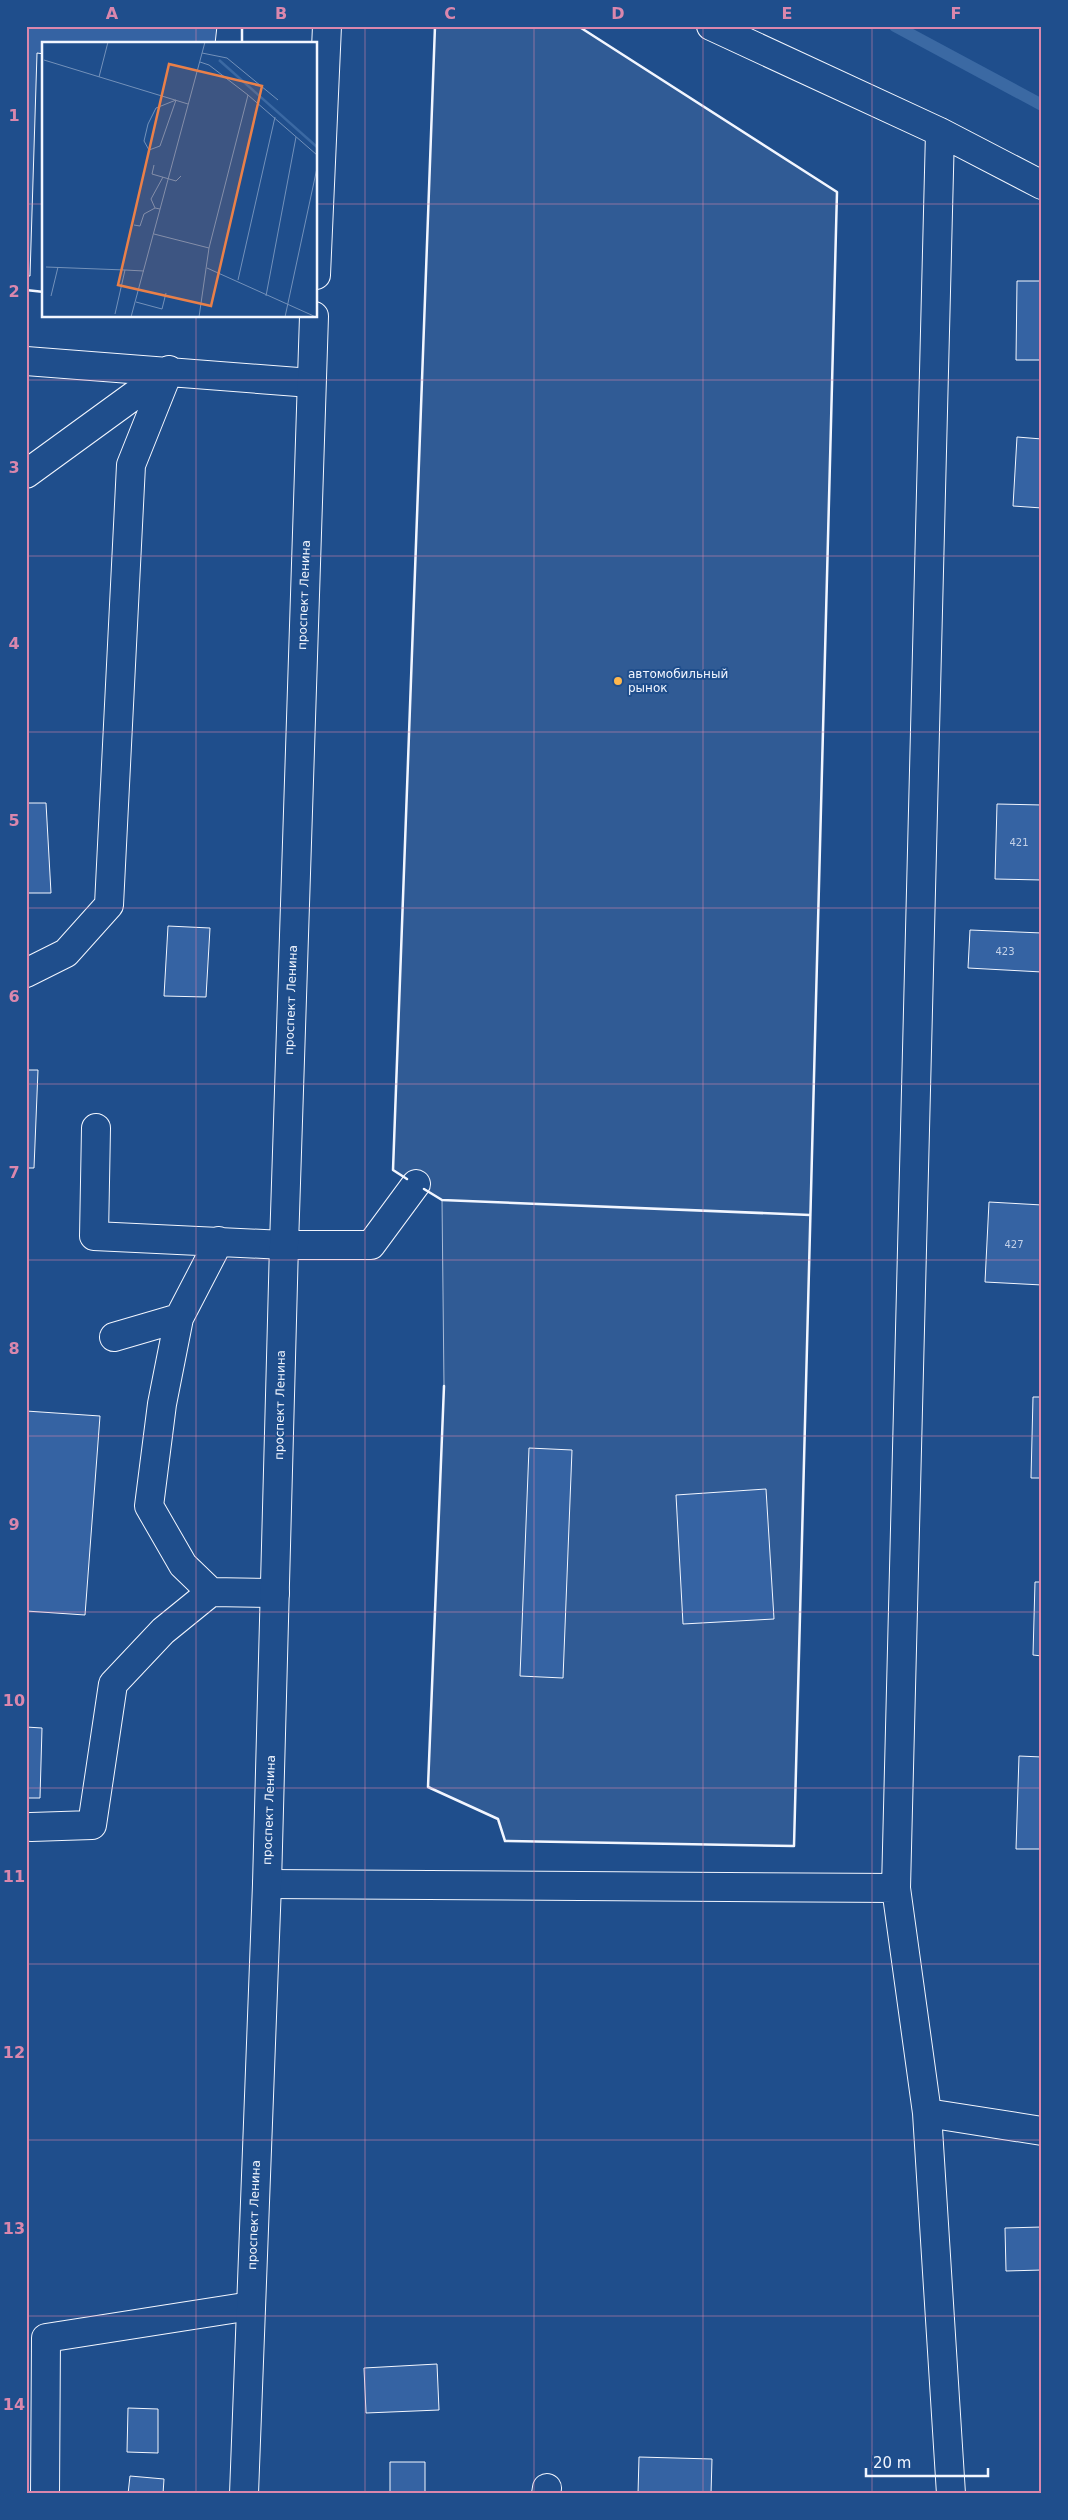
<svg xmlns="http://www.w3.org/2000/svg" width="1068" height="2520" font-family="'DejaVu Sans',sans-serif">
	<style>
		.parking { fill: #305b95; stroke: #a8bbd7 }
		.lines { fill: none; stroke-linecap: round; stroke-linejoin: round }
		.stream { stroke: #3b69a3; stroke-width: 12 }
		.building { fill: #3563a3; stroke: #f2f6ff }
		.minor-casing { stroke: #f2f6ff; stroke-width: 30 }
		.major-casing { stroke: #f2f6ff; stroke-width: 30 }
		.minor { stroke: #1f4e8c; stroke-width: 28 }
		.major { stroke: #1f4e8c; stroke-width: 28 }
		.wall { stroke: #f2f6ff; stroke-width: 2.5 }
		.grid { fill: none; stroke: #da87ad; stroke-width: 1; stroke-opacity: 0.55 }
		.poi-dot { fill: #ffb74d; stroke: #1f4e8c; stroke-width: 2 }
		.labels { text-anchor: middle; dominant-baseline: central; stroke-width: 4; stroke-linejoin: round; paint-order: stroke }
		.number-label { font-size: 10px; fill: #c3d1e8 }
		.street-label { font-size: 12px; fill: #f2f6ff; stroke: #1f4e8c }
		.poi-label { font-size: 12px; fill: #f2f6ff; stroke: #1f4e8c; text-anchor: start }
		.inset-river { fill: none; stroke: #3b69a3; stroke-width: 2.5 }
		.inset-road { fill: none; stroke: #7391ba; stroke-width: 1 }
		.view { fill: #ea8049; fill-opacity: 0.15; stroke: #ea8049; stroke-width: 2.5 }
		.inset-edge { fill: none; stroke: #f2f6ff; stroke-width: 2.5 }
		.neatline { fill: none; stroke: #da87ad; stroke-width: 2 }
		.grid-label { font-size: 16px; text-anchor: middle; font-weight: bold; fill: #da87ad }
	</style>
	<rect width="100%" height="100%" fill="#1f4e8c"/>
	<!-- parking -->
	<path class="parking" d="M435 26H578L837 192 794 1846 505 1841 498 1819 428 1787 444 1386 442 1200 393 1170Z"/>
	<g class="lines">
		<!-- stream -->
		<path class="stream" d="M895 26 1042 105"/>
	</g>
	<!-- building -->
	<path class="building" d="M26 26H217L215 44H44V54L37 53 30 276H26Z
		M1017 281H1042V360H1016Z
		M1017 437 1042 439V508L1013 506Z
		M26 803H46L51 893H26Z
		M997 804 1042 805V880L995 879Z
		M168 926 210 928 206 997 164 996Z
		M970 930 1042 933V972L968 968Z
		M26 1070H38L34 1168H26Z
		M989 1202 1042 1205V1285L985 1282Z
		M1033 1397H1042V1478H1031Z
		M26 1411 100 1416 85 1615 26 1611Z
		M529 1448 572 1450 563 1678 520 1676Z
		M766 1489 774 1619 683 1624 676 1495Z
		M1035 1582H1042V1656L1033 1655Z
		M26 1727 42 1728 40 1798H26Z
		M1019 1756 1042 1757V1849H1016Z
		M1042 2227V2270L1006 2271 1005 2228Z
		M437 2364 439 2410 366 2413 364 2368Z
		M128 2408 158 2409V2453L127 2452Z
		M639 2457 712 2459 711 2494H638Z
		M390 2462H425V2494H390Z
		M130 2476 164 2479 163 2494H128Z"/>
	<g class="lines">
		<!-- minor casing -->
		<g class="minor-casing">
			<path id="minor" d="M711 26 940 132 1042 185
				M940 132 896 1888 927 2113 951 2494
				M26 361 311 383
				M26 474 169 370
				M26 973 66 953 109 905 131 465 169 370
				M96 1128 94 1236 284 1245H371L416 1184
				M219 1241 179 1318 162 1404 149 1506 183 1565 211 1592 275 1593
				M114 1337 179 1318
				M31 1827 92 1825 113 1684 163 1631 211 1592
				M267 1884 896 1888
				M927 2113 1042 2131
				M45 2494 46 2338 251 2306
				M546 2494 547 2488"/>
		</g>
		<!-- major casing -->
		<g class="major-casing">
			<path id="major" d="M316 275 327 26
				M244 2494 267 1884 284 1245 314 316"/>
		</g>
		<!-- minor -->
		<use href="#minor" class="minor"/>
		<!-- major -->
		<use href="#major" class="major"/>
		<!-- wall -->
		<path class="wall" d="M242 44V26
			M26 290 44 292
			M407 1179 393 1170 435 26
			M424 1189 442 1200 810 1215
			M444 1386 428 1787 498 1819 505 1841 794 1846 837 192 578 26"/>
	</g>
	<!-- grid -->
	<path class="grid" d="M196 26V44M365 26V2494M534 26V2494M703 26V2494M872 26V2494M26 204H44M316 204H1042M196 316V2494M26 380H1042M26 556H1042M26 732H1042M26 908H1042M26 1084H1042M26 1260H1042M26 1436H1042M26 1612H1042M26 1788H1042M26 1964H1042M26 2140H1042M26 2316H1042"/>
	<!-- markers -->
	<circle class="poi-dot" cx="618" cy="681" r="5"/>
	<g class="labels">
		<!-- number labels -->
		<g class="number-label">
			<text x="1019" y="842">421</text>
			<text x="1005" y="951">423</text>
			<text x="1014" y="1244">427</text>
		</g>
		<!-- street labels -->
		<g class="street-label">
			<text transform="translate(304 595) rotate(-88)">проспект Ленина</text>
			<text transform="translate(291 1000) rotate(-88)">проспект Ленина</text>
			<text transform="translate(280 1405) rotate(-89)">проспект Ленина</text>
			<text transform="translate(269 1810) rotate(-88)">проспект Ленина</text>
			<text transform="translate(254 2215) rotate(-88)">проспект Ленина</text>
		</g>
		<!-- poi labels -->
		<g class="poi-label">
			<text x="628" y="674">автомобильный<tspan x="628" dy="14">рынок</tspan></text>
		</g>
	</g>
	<!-- overview -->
	<g transform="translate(42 42)">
		<rect width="275" height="275" fill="#1f4e8c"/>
		<path class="inset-river" d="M177 18 275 105"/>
		<path class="inset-road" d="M160 11 185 16 236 58M2 18 146 62M158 20 167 23 206 53 275 113M57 35 66 0M134 58 118 104 107 108 102 99 106 82 114 66ZM112 123 110 132 134 139 139 134M118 167 113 166 109 157 121 135M92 183 98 184 102 172 113 166M112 192 167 206M4 225 83 228M165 226 274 275M196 238 233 75M9 254 16 225M224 254 254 95M94 260 120 267 124 251M73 272 83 228 102 229M89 275 163 0M157 275 167 206 206 53M243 275 275 126"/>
		<path class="view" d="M127 22 220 44 169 264 76 243Z"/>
		<rect width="275" height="275" class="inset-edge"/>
	</g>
	<!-- border -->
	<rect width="1068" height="2520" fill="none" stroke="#1f4e8c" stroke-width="55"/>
	<!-- scale -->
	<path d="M866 2468v8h122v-8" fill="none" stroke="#f2f6ff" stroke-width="2.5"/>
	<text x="873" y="2468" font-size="15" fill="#f2f6ff" stroke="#1f4e8c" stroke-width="4" paint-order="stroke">20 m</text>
	<rect x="28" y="28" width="1012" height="2464" class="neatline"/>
	<g class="grid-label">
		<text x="112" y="19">A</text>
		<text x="281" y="19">B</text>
		<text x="450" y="19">C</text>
		<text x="618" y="19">D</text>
		<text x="787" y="19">E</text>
		<text x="956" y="19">F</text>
		<text x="14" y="121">1</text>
		<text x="14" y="297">2</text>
		<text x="14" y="473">3</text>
		<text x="14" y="649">4</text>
		<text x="14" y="826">5</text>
		<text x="14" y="1002">6</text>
		<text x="14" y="1178">7</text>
		<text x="14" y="1354">8</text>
		<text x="14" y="1530">9</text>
		<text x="14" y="1706">10</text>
		<text x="14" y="1882">11</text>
		<text x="14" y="2058">12</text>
		<text x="14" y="2234">13</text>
		<text x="14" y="2410">14</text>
	</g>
</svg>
